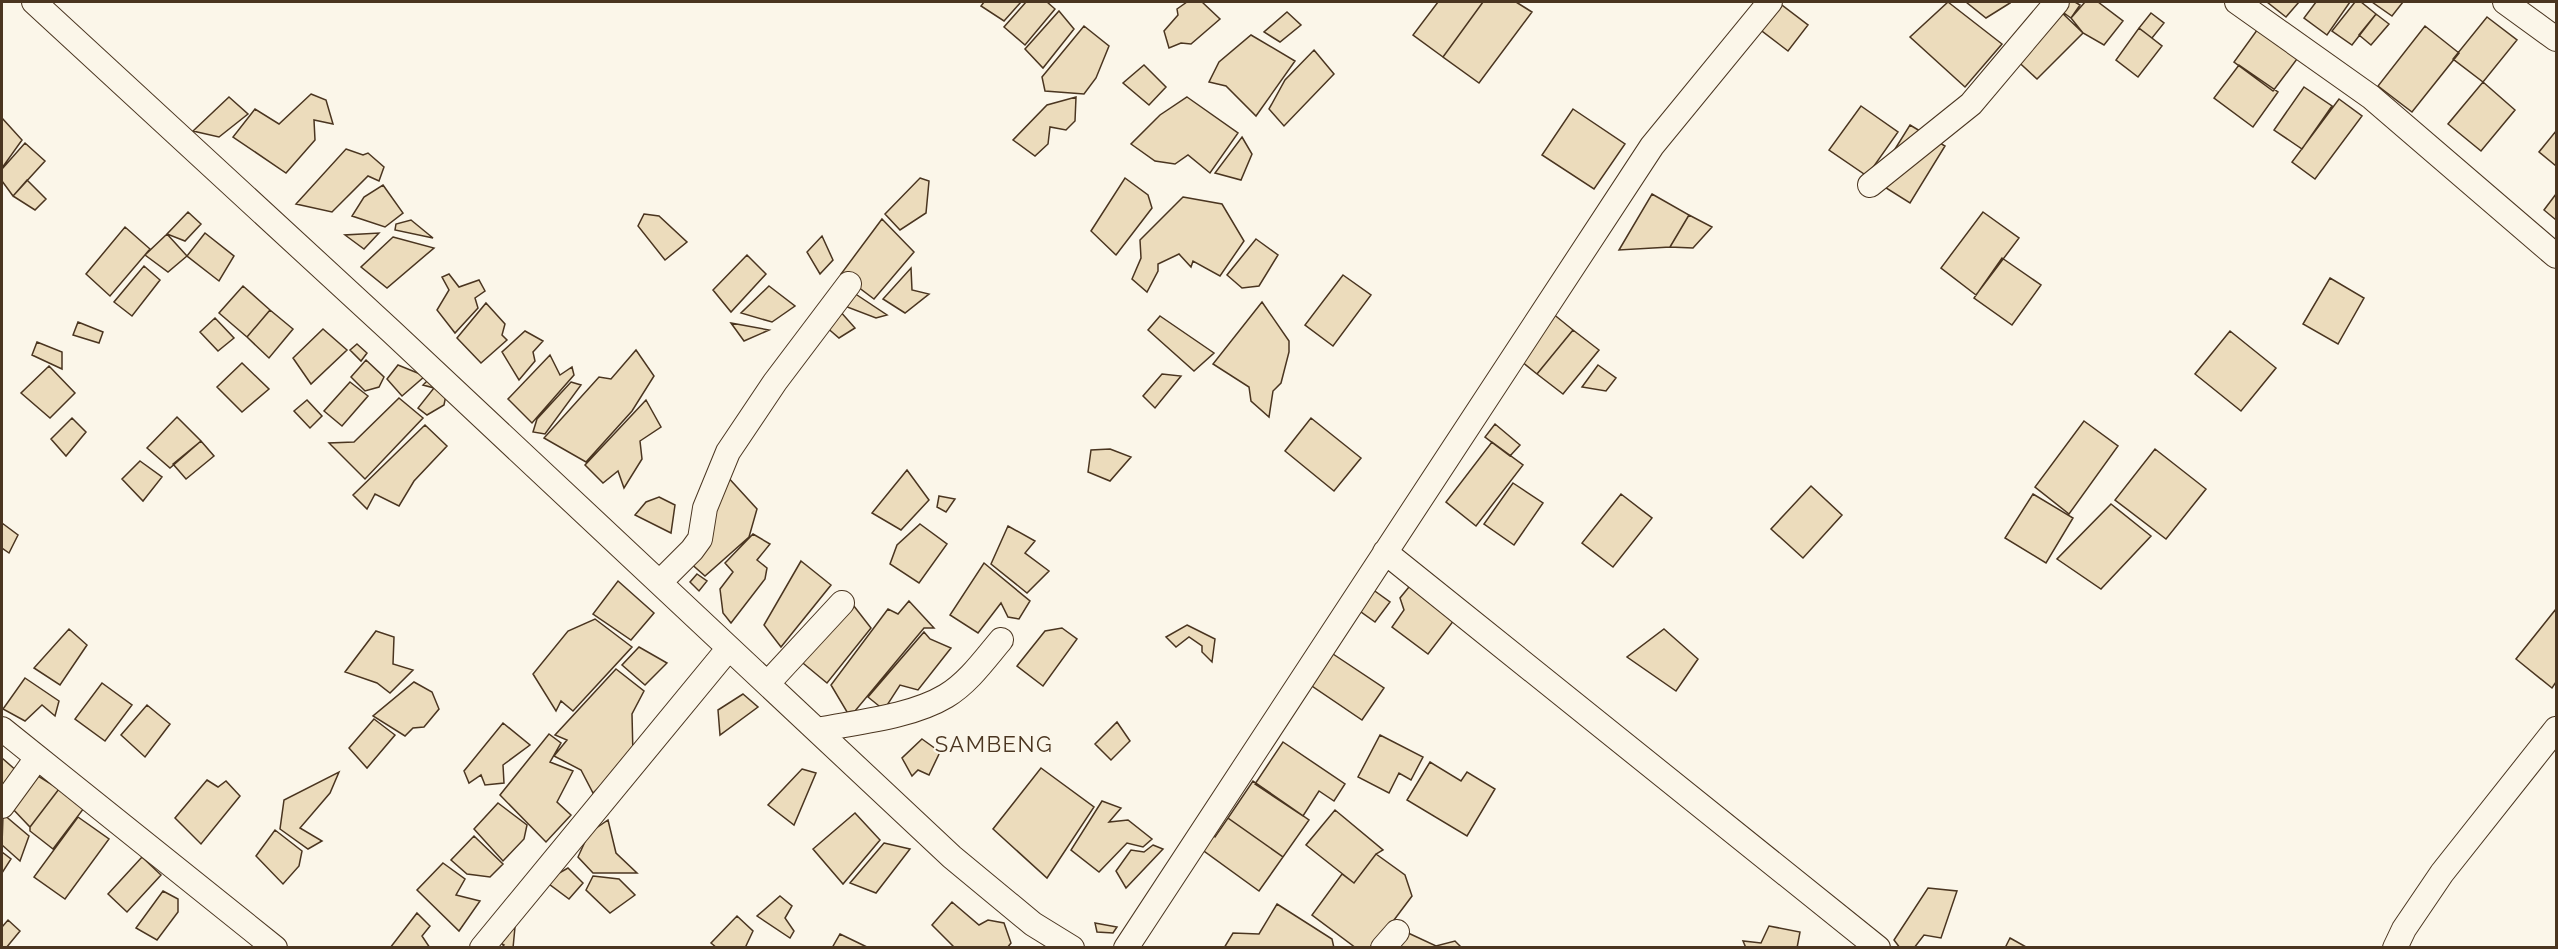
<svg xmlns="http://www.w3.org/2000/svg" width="2558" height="949" font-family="Raleway,sans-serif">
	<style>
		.building { fill: #ecdcbc; stroke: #4a3520; stroke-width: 1.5 }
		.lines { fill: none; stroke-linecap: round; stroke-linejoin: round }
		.minor-casing { stroke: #4a3520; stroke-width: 26 }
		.minor { stroke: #fbf6e9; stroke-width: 24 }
		.labels { text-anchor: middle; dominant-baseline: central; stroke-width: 4.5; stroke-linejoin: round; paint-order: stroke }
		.quarter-label { font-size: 22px; letter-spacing: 1.5px; fill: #4a3520; stroke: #fbf6e9 }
	</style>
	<rect width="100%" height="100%" fill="#fbf6e9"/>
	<!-- building -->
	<path class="building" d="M984 2H1021L1004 21 981 6Z
		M1026 2H1047L1055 9 1025 45 1004 27Z
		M1187 2H1202L1220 19 1191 44 1181 43 1169 48 1164 31 1178 15 1177 9Z
		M1438 2H1483L1443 57 1413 35Z
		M1483 2H1516L1532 12 1479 83 1443 57Z
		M1778 2 1808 25 1788 51 1758 28Z
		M1948 2 2002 44 1965 87 1910 37Z
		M1966 2H2009L2010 3 1986 18Z
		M2061 2H2075L2080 5 2071 18 2057 8Z
		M2085 2H2098L2123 21 2104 45 2083 33 2071 18Z
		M2267 2H2299L2286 17Z
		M2316 2H2350L2327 35 2304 18Z
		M2355 2H2361L2376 14 2352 45 2332 31Z
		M2372 2H2403L2392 16Z
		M2057 8 2083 33 2037 79 2011 55Z
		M1059 11 1074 29 1043 68 1025 49Z
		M1287 12 1301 25 1280 42 1264 32Z
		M2151 13 2164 23 2152 38 2139 28Z
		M2376 14 2389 24 2371 45 2359 35Z
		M2487 17 2517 40 2483 82 2453 59Z
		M1084 26 1109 46 1096 78 1084 94 1045 91 1042 77Z
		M2260 26 2300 55 2273 91 2234 62Z
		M2425 26 2459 53 2412 112 2378 86Z
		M2139 28 2162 46 2138 77 2116 60Z
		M1251 35 1295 61 1256 116 1226 86 1209 82 1219 62Z
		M1314 50 1334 74 1284 126 1269 109 1285 80Z
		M1144 65 1166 87 1149 105 1123 83Z
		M2239 65 2278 92 2253 127 2214 98Z
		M2483 82 2515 110 2481 151 2448 124Z
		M2304 87 2332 106 2302 149 2274 130Z
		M311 94 326 100 333 124 314 120 315 140 286 173 233 137 255 109 279 124Z
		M229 97 248 114 219 137 193 131Z
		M1076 97 1075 121 1066 130 1050 127 1048 144 1035 156 1013 140 1047 105Z
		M1187 97 1238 133 1210 173 1188 155 1175 164 1155 161 1131 144 1160 115Z
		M2339 99 2362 116 2315 179 2292 162Z
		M1861 106 1898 132 1867 176 1829 150Z
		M1573 109 1625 144 1594 189 1542 155Z
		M2 118 22 140 2 168Z
		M1910 125 1945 146 1910 203 1875 181Z
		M2556 131V166L2539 152Z
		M1242 137 1252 154 1241 180 1215 173Z
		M25 143 45 161 13 196 2 181V169Z
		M346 149 363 155 368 153 384 167 379 181 368 176 332 212 296 204Z
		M920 178 929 181 926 213 900 230 885 214Z
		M1125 178 1148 195 1152 208 1116 255 1091 231Z
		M27 180 46 199 35 210 13 196Z
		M383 185 403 213 385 227 352 216 364 197Z
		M1652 194 1689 215 1670 247 1619 250Z
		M2556 194V220L2544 210Z
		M1183 197 1222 204 1244 241 1220 276 1193 261 1191 267 1179 254 1158 264V271L1147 292 1132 279 1141 258 1140 240Z
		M188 212 201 224 185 241 167 234Z
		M1983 212 2019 238 1976 295 1941 268Z
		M644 214 659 216 687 242 665 260 638 226Z
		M1689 215 1712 227 1693 248 1670 247Z
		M882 219 914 252 874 299 841 274Z
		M411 220 433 238 395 230 396 224Z
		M125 227 150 249 110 296 86 274Z
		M205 233 234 256 219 281 187 256Z
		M379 233 364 249 345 235Z
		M167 234 187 256 168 272 145 255Z
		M822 236 833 260 820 274 807 252Z
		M393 237 434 248 387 288 361 267Z
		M1256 239 1278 255 1259 286 1242 288 1227 275Z
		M747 255 766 274 731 312 713 290Z
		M2002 258 2041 285 2012 325 1974 298Z
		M144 266 160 280 132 316 114 302Z
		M911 268 912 290 929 294 905 313 883 299Z
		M449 274 459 287 479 280 485 291 475 298 478 308 455 333 437 310 449 290 442 277Z
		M1343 275 1371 295 1333 346 1305 325Z
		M2330 278 2364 298 2338 344 2303 324Z
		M243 286 270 310 247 337 219 313Z
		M769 286 795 306 772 322 741 313Z
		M854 293 887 315 876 318 842 305Z
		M1262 302 1289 341V352L1281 383 1273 391 1269 417 1251 401 1249 387 1213 364Z
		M486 303 505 324 502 335 507 340 481 363 457 338Z
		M270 310 293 329 269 358 247 337Z
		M839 310 855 328 839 338 825 326Z
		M1552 313 1573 330 1537 374 1516 357Z
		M1160 316 1214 353 1194 371 1148 330Z
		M215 318 234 338 218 351 200 332Z
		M78 322 103 332 99 343 73 335Z
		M731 323 769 330 744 341Z
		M323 329 347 350 311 384 293 358Z
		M1573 330 1599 350 1563 394 1537 374Z
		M525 331 543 341 533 352 535 361 519 380 502 352Z
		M2230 331 2276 368 2241 411 2195 374Z
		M37 342 62 352V369L32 355Z
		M357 344 367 353 361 361 350 350Z
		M636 350 654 376 632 411 586 462 544 438 599 377 611 379Z
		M550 355 560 375 572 367 574 375 532 423 508 399Z
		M366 360 384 377 379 387 365 391 351 377Z
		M242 363 269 389 242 412 217 387Z
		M398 365 425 376 402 396 387 379Z
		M1598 365 1616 378 1606 391 1582 387Z
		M49 366 75 393 50 418 21 393Z
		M1162 374 1181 376 1155 408 1143 396Z
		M431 377 447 390 444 405 427 415 418 408 434 388 423 385Z
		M350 382 368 396 342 426 324 411Z
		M571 382 581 385 545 434 533 432 537 419Z
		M399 398 423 418 365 479 329 443 354 442Z
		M307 400 322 416 310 428 294 411Z
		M646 400 661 427 640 441 642 459 624 488 618 471 603 483 585 465Z
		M177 417 201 441 170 468 147 448Z
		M72 418 86 432 66 456 51 439Z
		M1311 418 1361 458 1334 491 1285 451Z
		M2084 421 2118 446 2069 514 2035 487Z
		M1495 424 1520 445 1510 456 1485 437Z
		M425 425 447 446 414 481 399 506 375 494 367 509 353 495Z
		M201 441 214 456 186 479 173 464Z
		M1492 442 1523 465 1476 526 1446 502Z
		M1110 449 1131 457 1110 481 1088 472 1091 450Z
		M2155 449 2206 489 2166 539 2115 500Z
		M140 461 162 477 143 501 122 479Z
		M907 470 929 500 901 530 872 513Z
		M725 474 757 509 749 537 705 576 688 561Z
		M1513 483 1543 503 1514 545 1484 524Z
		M1811 486 1842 515 1803 558 1771 529Z
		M1621 494 1652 518 1613 567 1582 543Z
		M2033 494 2073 518 2046 563 2005 538Z
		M939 496 955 499 946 512 937 507Z
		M659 497 675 505 671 533 635 515 646 502Z
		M2111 504 2151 536 2101 589 2057 559Z
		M2 523 18 535 9 553 2 548Z
		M920 524 947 544 919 583 890 564 897 545Z
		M1008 526 1035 541 1025 553 1049 571 1027 593 991 564Z
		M753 534 770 544 757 560 767 568 765 579 731 623 723 613 720 589 733 572 725 563Z
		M801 561 831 585 781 647 764 625Z
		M984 563 1030 601 1019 619 1008 617 1001 603 978 633 950 615Z
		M697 574 707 581 699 591 690 582Z
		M618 581 654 613 631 640 593 614Z
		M1413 582 1458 615 1428 654 1392 627 1404 610 1400 598Z
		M1372 589 1390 602 1375 622 1357 609Z
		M850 601 871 628 827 683 798 659Z
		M909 601 934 628H924L850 717 831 685 888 609 898 614Z
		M2556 609V682L2552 688 2516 659Z
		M595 619 632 647 573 711 561 701 556 711 533 674 568 631Z
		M1187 625 1215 639 1212 662 1202 652V646L1189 637 1176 647 1166 637Z
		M1062 628 1077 639 1043 686 1017 666 1045 631Z
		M69 629 87 645 60 685 34 668Z
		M1664 629 1698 659 1676 691 1627 657Z
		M376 631 394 637 393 664 413 670 390 693 377 683 345 672Z
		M924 632 930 639 951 648 918 690 900 685 884 710 868 697Z
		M639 647 667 663 645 685 622 665Z
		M1330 652 1384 688 1362 720 1309 684Z
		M616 669 644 691 632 714 633 756 593 793 581 770 554 756 567 740 555 735Z
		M25 678 59 701 55 716 42 705 25 721 3 709Z
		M414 682 432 692 439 709 424 727 413 728 405 736 373 716Z
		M102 683 132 705 105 741 75 719Z
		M743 694 758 707 720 735 718 710Z
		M147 705 170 724 145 757 121 735Z
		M374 719 395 735 367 768 349 748Z
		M1117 722 1130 741 1111 760 1095 744Z
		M503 723 530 745 503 765 504 783 485 785 481 775 469 783 464 771Z
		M549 734 561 743 550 762 573 771 557 802 571 815 546 842 500 795Z
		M1380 735 1423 757 1411 780 1399 773 1389 793 1358 777Z
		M922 739 940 752 929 775 918 770 912 776 902 758Z
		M1283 742 1345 784 1334 801 1319 791 1303 816 1255 784Z
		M2 758 18 772 2 792Z
		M1430 762 1461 781 1467 772 1495 789 1467 836 1407 800Z
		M1041 768 1094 807 1047 878 993 829Z
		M802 769 816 773 794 825 768 805Z
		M339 772 330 793 300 828 322 841 308 849 280 829 284 800Z
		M35 774 59 789 30 827 10 806Z
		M207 780 218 787 226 781 240 796 201 844 175 818Z
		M1253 781 1309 820 1283 857 1228 818Z
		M59 789 84 808 53 849 30 831V827Z
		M1102 801 1121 808 1109 822 1128 820 1152 839 1143 847 1127 843 1099 872 1071 850Z
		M498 803 527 825 524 839 503 861 474 829Z
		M1335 810 1383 850 1376 854 1354 883 1306 845Z
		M855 813 880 840 843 884 813 849Z
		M3 814 29 836 20 861 2 845Z
		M78 817 109 839 65 899 34 877Z
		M1228 818 1283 857 1259 891 1197 846 1208 831 1215 837Z
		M608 820 616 853 637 873H593L578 857 589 833Z
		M275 830 302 851 299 866 283 884 256 856Z
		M474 836 503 864 490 877 467 874 451 860Z
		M884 843 910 849 876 893 850 883Z
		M1153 845 1163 849 1126 888 1116 871 1131 850 1144 852Z
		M2 852 11 859 2 873Z
		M1376 854 1405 875 1412 896 1373 948H1356L1312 915 1342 874 1354 883Z
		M142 857 161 875 127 912 108 894Z
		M443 863 465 879 456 895 480 901 459 931 417 890Z
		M568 868 583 883 569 899 545 881Z
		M593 876 619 879 635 895 610 913 586 890Z
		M1928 888 1957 891 1941 938 1924 935 1914 948H1900L1894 940Z
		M163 891 178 899V912L157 940 136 928Z
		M780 896 792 906 785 918 794 931 790 938 757 916Z
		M952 902 979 925 988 920 1004 923 1011 943 1007 948H955L932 925Z
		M1277 904 1332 939 1334 948H1224L1233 933 1259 934Z
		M417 913 430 926 422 936 430 948H390Z
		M737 916 753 931 745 948H717L711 943Z
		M8 920 20 931 6 948H2V927Z
		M506 922 515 927 513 948H501L504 945 493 939Z
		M1095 923 1117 927 1113 933 1097 932Z
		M1769 926 1800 932 1797 948H1746L1743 941 1761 943Z
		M1406 932 1436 946 1455 941 1461 947 1397 948Z
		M840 934 869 948H832Z
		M2010 938 2028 948H2005Z"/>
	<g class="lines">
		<!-- minor casing -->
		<g class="minor-casing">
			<path id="minor" d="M34 2 391 331 952 857 1033 924 1072 948
				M2237 2 2371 97 2556 256
				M2505 2 2556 39
				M1870 185 1971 104 2057 2
				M1385 552 1878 948
				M660 582 692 550 700 539 705 508 728 452 775 382 849 284
				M768 683 842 603
				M2 729 275 948
				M817 730C857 722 911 717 946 696 968 683 985 659 1001 640
				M2 806 37 758
				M482 948 729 648
				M1126 948 1652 146 1770 2
				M1383 948 1397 932
				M2395 948 2404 929 2442 873 2556 729"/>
		</g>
		<!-- minor -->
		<use href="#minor" class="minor"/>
	</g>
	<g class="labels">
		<!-- quarter labels -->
		<g class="quarter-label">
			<text x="994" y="744">SAMBENG</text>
		</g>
	</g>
	<!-- border -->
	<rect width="2558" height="949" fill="none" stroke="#4a3520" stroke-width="6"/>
</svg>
